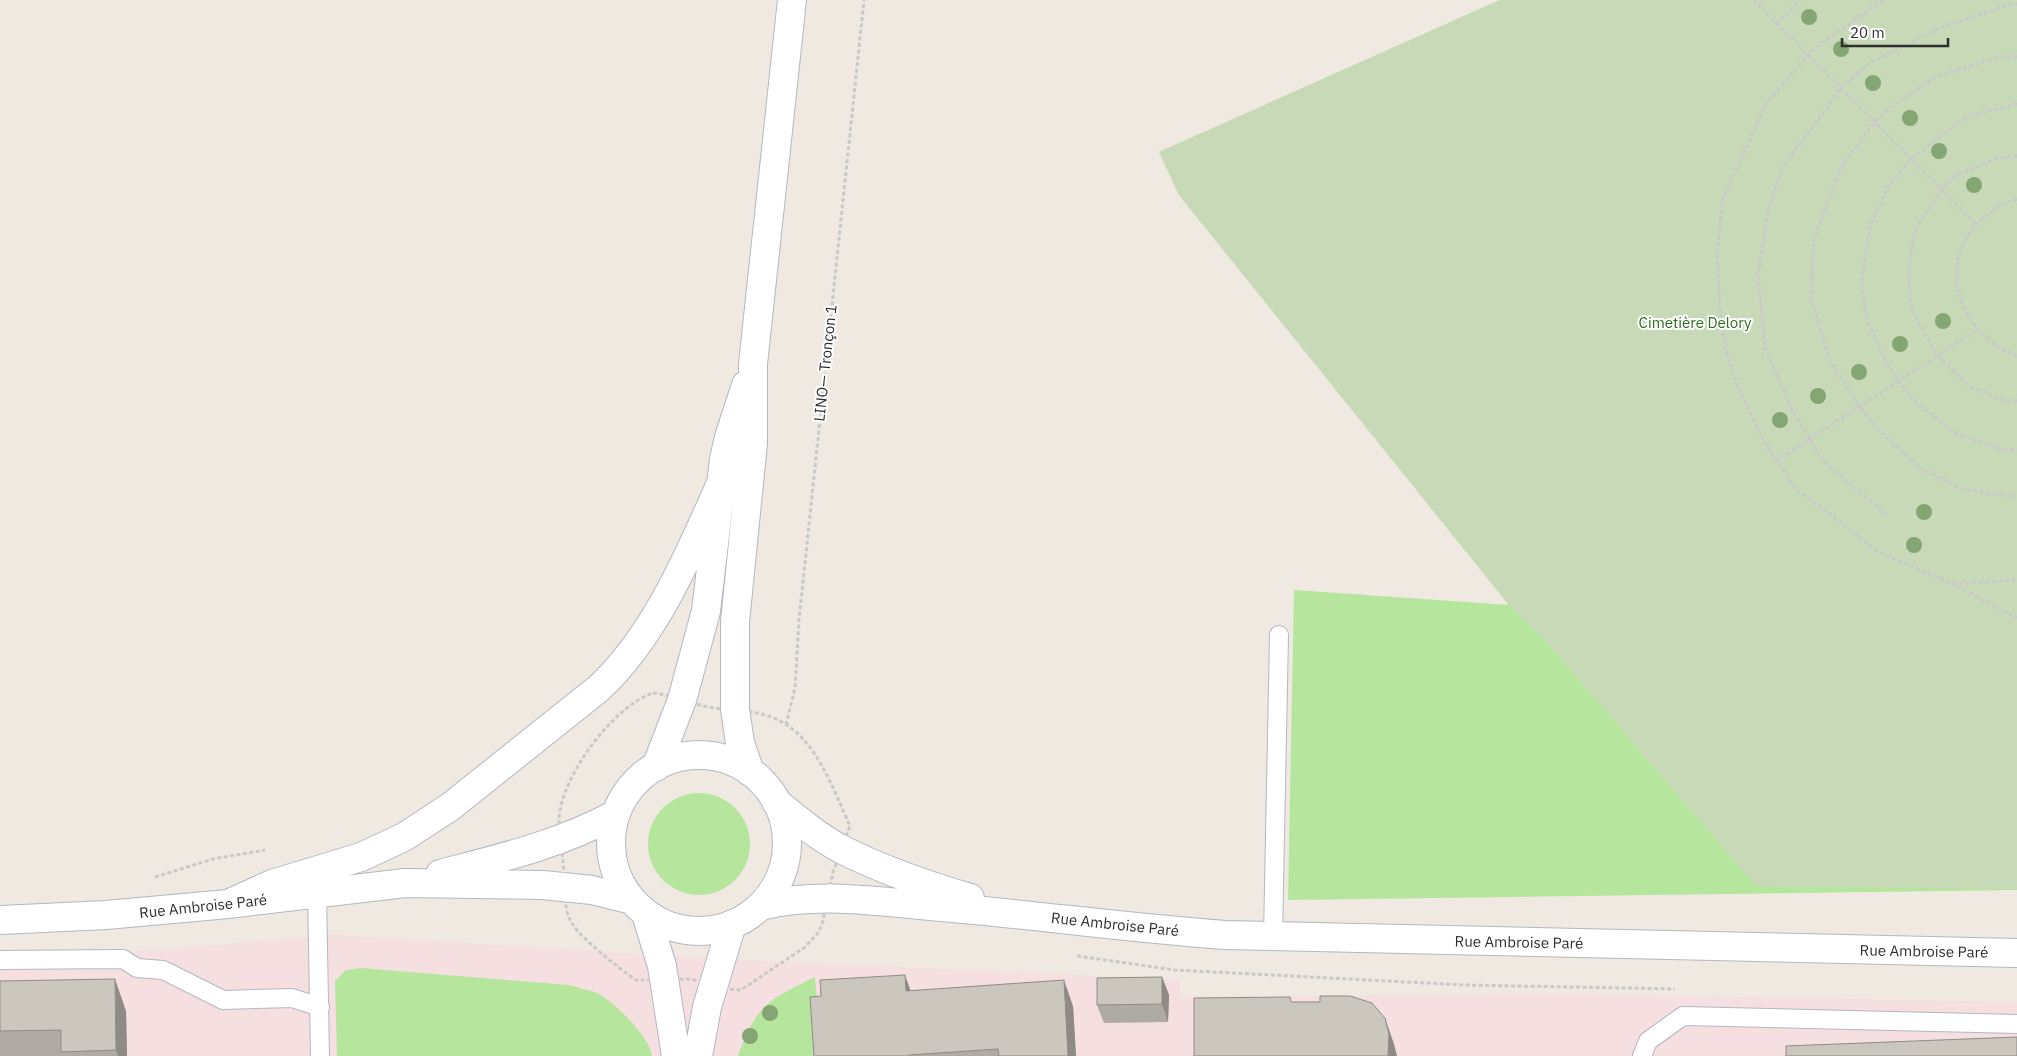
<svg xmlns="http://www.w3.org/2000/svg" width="2017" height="1056" font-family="'IBM Plex Sans',sans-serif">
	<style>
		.medical { fill: #f5dfe0 }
		.green { fill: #b6e59e }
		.cemetery { fill: #c8d9b8 }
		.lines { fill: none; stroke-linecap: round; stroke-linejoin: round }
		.lane-casing { stroke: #b4b7c1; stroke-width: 20 }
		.secondary-casing { stroke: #b4b7c1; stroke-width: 30 }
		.path { stroke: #c9c9c9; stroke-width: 3; stroke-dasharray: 4 2.5; stroke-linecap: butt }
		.lane { stroke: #fff; stroke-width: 18 }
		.secondary { stroke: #fff; stroke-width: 28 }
		.tree { fill: #84a574 }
		.wall { fill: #afaba4 }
		.shaded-wall { fill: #8e8b86 }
		.building { fill: #cbc7bf; stroke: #8e8b86 }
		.labels { text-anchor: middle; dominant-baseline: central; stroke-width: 4; stroke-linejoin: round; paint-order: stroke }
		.park-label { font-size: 15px; fill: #2c6e1b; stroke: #fff }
		.street-label { font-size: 15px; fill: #2e2e2e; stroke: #fff }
	</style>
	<rect width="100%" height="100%" fill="#efe9e1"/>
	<!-- medical -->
	<path class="medical" d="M336 935 702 958 1180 980V997L1566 994 2017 1002V1056H0V963Z"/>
	<!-- green -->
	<path class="green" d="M1500 0 2017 636V890L1288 900 1294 590 1509 605 1179 195 1159 152Z
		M648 844a51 51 0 1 1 102 0a51 51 0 1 1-102 0Z
		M361 968 569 985C578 988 590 990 599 994 615 1003 650 1037 652 1056H337L335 981 346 970Z
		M815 977 821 1056H738C756 1005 768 1000 815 977Z"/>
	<!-- cemetery -->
	<path class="cemetery" d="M1500 0H2017V889L1756 886 1544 639 1509 605 1179 195 1159 152Z"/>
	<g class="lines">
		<!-- lane casing -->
		<g class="lane-casing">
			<path id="lane" d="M317 893 320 1056
				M1273 937 1279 635
				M0 960 123 959 137 968 163 970 223 1000 292 998 320 1007
				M1642 1056 1648 1041 1683 1016 2017 1024"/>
		</g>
		<!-- secondary casing -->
		<g class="secondary-casing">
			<path id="secondary" d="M611 843a88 88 0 1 1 176 0a88 88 0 1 1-176 0Z
				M656 767 682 700 706 611 724 459 729 437 746 385
				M750 772 740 743 735 709V622L753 443V364L792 0
				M776 802C797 819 817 836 841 849 882 870 926 885 970 898
				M440 874C501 858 561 844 616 814
				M228 904 272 884 361 857 404 837 450 807 598 689C655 637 690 553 721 483
				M760 906C816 892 874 901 930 906 1029 914 1127 928 1225 935L2017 953
				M646 914 662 966 676 1056
				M0 920 106 915 228 904 405 883 543 885 592 890 632 900
				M698 1056 707 1007 732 924"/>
		</g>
		<!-- path -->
		<path class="path" d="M1753 0 1976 224
			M1883 0 1811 51 1766 104 1723 199 1717 252 1720 309 1726 351 1738 387 1763 440 1795 488 1879 552 1952 584 2017 618
			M1776 23 1801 0
			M2017 57H1999L1937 76 1891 107 1875 122 1843 164 1814 237 1811 298 1829 359 1859 406 1882 434 1921 468 1961 489 2017 497
			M2017 104 1967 116 1911 159 1889 185 1870 226 1861 281 1867 319 1887 364 1914 401 1955 433 2000 449 2017 450
			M2017 156 1998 158 1954 176 1942 189 1916 228 1908 270 1912 311 1937 355 1970 387 2007 401H2017
			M2017 199C2003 203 1992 210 1981 220 1933 264 1961 336 2017 356
			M1776 461 1977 330
			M1887 515 1824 462 1792 410 1765 348 1758 273 1768 212 1782 169 1841 88 1868 64 1939 28 2012 4H2017
			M1953 584 2017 580
			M653 693C671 695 690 703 708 707 728 711 749 709 768 716 814 730 832 787 850 826L833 872 822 925 818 933 805 947 741 990 725 989 691 979 636 980C622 971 582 939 573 925 563 910 565 891 564 873 563 856 559 837 559 820 560 778 613 706 653 693Z
			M786 725 795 688 799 620 864 0
			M155 877 213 859 265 850
			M1077 956 1175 970 1465 985 1675 989"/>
		<!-- lane -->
		<use href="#lane" class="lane"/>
		<!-- secondary -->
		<use href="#secondary" class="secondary"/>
	</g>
	<!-- trees -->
	<g class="tree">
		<circle cx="1809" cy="17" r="8"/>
		<circle cx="1841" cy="49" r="8"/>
		<circle cx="1873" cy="83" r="8"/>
		<circle cx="1910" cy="118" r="8"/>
		<circle cx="1939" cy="151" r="8"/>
		<circle cx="1974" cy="185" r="8"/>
		<circle cx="1943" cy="321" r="8"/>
		<circle cx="1900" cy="344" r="8"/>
		<circle cx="1859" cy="372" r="8"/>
		<circle cx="1818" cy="396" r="8"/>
		<circle cx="1780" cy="420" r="8"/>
		<circle cx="1924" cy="512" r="8"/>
		<circle cx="1914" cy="545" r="8"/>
		<circle cx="770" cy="1013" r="8"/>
		<circle cx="750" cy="1036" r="8"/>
	</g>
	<!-- wall -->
	<path class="wall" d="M1162 977 1169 995 1168 1022 1104 1023 1097 1005Z
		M0 981 126 1011 127 1056H0Z
		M910 990 1073 1006 1076 1056H814Z"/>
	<!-- shaded-wall -->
	<path class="shaded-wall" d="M905 975 914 1000 906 991Z
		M1162 977 1169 995 1168 1022 1162 1004Z
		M115 979 126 1011 127 1056H118L116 1050Z
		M1064 980 1073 1006 1076 1056H1068Z
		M1385 1018 1394 1044 1397 1056H1388Z"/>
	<!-- building -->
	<path class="building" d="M905 975 906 991 1064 980 1068 1056H999L998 1049 909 1055V1056H814L810 997 821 996 820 980Z
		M1162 977V1004L1097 1005V978Z
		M115 979 116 1050 61 1052V1030L0 1031V981Z
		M1320 996H1350L1372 1003 1385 1018 1389 1034 1388 1056H1194V998L1290 997 1291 1002H1320Z
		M2017 1037V1056H1786V1046Z"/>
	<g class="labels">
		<!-- park labels -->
		<g class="park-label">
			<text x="1695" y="322">Cimetière Delory</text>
		</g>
		<!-- street labels -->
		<g class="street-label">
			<text transform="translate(825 363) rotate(-84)">LINO— Tronçon 1</text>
			<text transform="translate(203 906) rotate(-6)">Rue Ambroise Paré</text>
			<text transform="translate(1115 924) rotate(6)">Rue Ambroise Paré</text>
			<text transform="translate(1519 942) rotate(1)">Rue Ambroise Paré</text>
			<text transform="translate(1924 951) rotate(1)">Rue Ambroise Paré</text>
		</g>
	</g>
	<!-- scale -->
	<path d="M1842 38v8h106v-8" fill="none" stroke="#2e2e2e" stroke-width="2.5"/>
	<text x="1850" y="38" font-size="15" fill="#2e2e2e" stroke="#ffffff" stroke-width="4" paint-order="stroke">20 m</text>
</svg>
